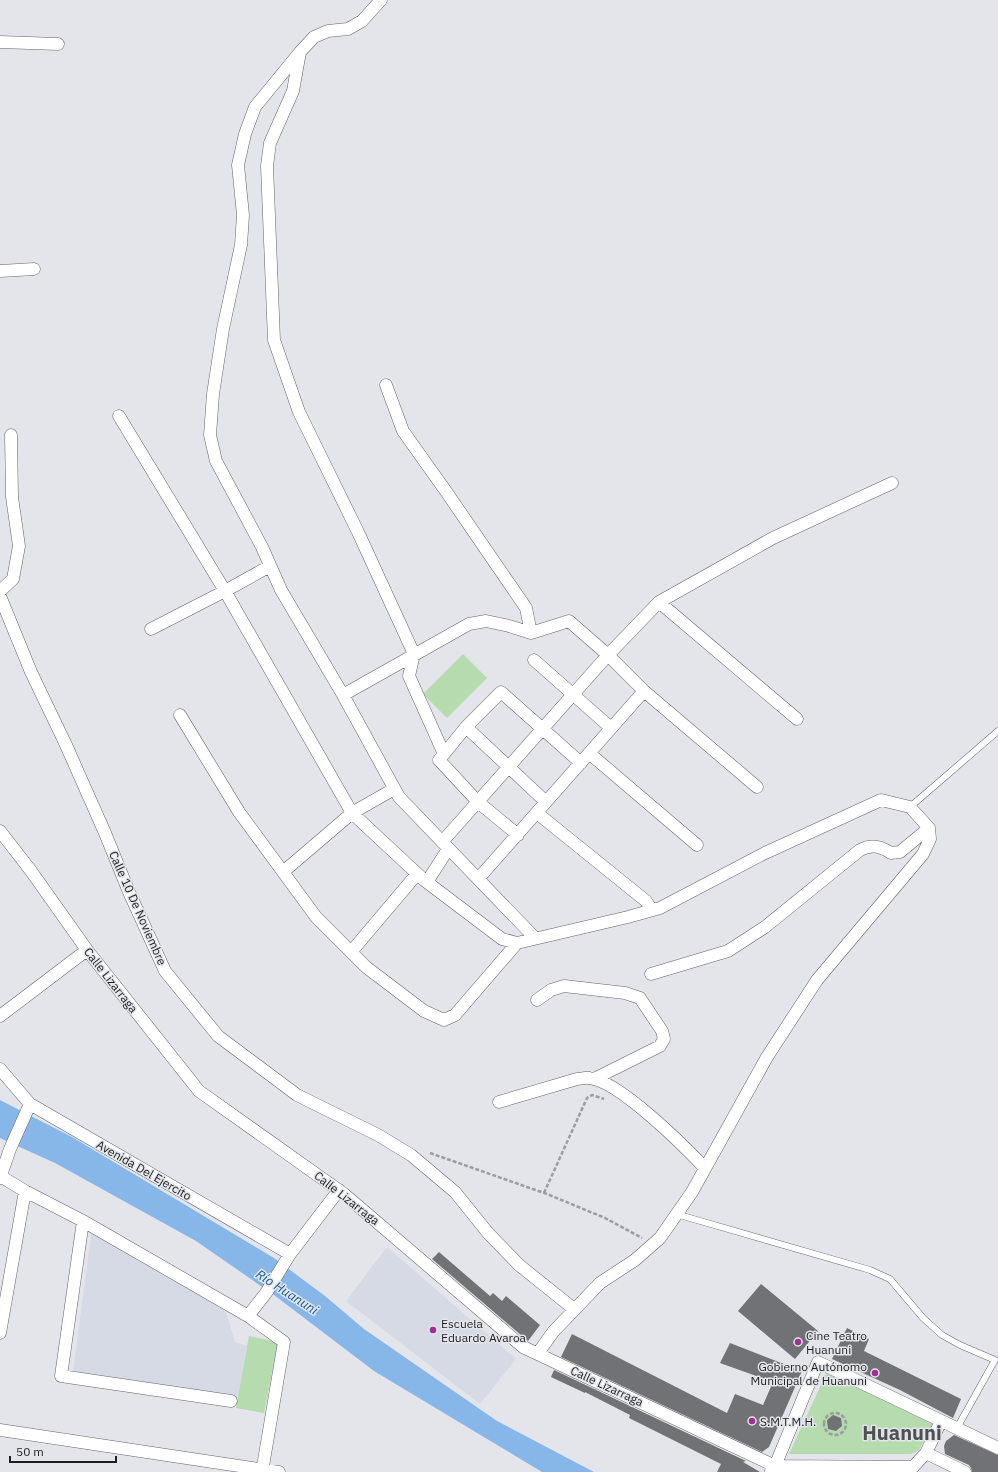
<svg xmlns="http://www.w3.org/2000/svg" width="998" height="1472" font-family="'IBM Plex Sans',sans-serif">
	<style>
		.built { fill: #d5dae5 }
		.green { fill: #b5dbaf }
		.water { fill: #87b7e9 }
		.building { fill: #707276 }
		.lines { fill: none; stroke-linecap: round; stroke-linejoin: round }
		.lane-casing { stroke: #626467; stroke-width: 7 }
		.street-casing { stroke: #626467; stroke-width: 13 }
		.path { stroke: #9c9da1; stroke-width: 2.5; stroke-dasharray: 4 2; stroke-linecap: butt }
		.lane { stroke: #fff; stroke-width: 6 }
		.street { stroke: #fff; stroke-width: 12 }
		.poi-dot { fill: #9d3090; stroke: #e3e5ea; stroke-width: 1.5 }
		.labels { text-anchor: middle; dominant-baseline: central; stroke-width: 3; stroke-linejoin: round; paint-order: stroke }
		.street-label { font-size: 12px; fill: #1f1f21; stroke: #e3e5ea }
		.poi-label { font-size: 12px; fill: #1f1f21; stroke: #e3e5ea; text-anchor: start }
		.water-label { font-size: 13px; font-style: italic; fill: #135996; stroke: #e3e5ea }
		.town-label { font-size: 20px; font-weight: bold; fill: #4e5053; stroke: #e3e5ea }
	</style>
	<rect width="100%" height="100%" fill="#e3e5ea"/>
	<!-- built -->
	<path class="built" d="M92 1229 226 1312 235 1342 247 1346 238 1396 73 1371Z
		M387 1247 516 1359 480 1404 346 1301Z"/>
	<!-- green -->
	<path class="green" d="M463 654 487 678 447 718 423 694Z
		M249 1336 278 1342 264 1413 236 1408Z
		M827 1372 933 1424 919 1450 911 1454H789Z"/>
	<!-- water -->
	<path class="water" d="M0 1100 72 1137 274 1258 325 1296 364 1329 497 1421 594 1472H542L374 1371 274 1295 196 1241 55 1163 0 1138Z"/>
	<!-- building -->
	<path class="building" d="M439 1252 490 1296 493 1293 502 1301 506 1296 540 1325 528 1341 432 1259Z
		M761 1284 818 1331 795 1359 738 1311Z
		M847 1328 869 1339 864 1351 961 1399 953 1418 900 1390 832 1359Z
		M572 1334 727 1413 735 1394 763 1405 773 1382 720 1363 730 1343 802 1371 769 1447 762 1452 561 1357Z
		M554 1370 746 1461 743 1462 760 1472H717L721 1464 629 1418 630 1415 585 1392V1393L551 1377Z
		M833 1415 841 1418 842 1426 836 1431 828 1429 827 1420Z
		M954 1435 998 1455V1472H972L971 1468 969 1465 945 1454 944 1446 946 1441Z"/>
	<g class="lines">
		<!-- lane casing -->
		<g class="lane-casing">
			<path id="lane" d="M910 807 998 731
				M676 1214 870 1270 890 1279 923 1318 942 1335 960 1345 995 1360 957 1428"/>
		</g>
		<!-- street casing -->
		<g class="street-casing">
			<path id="street" d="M381 0 362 21 348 29 328 31 314 37 300 52 293 91 270 143 267 166 274 340 299 412 358 532 414 654 409 676 444 754
				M0 42 58 44
				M300 52 255 107 245 134 238 165 243 215 241 245 223 329 213 394 210 435 216 461 262 547 281 590 343 695 399 797 535 938
				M0 271 34 269
				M386 385 403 431 445 490 526 608 531 633
				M119 416 225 591 270 566
				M0 591 13 579 19 546 12 497 11 435
				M0 596 31 672 66 745 105 833 129 892 165 971 218 1036 297 1095 378 1135 411 1155 455 1192 488 1233 519 1265 574 1309
				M659 602 797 719
				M151 629 225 591 352 813 424 880 502 939 517 943 628 917 660 908 765 853 881 800 910 807 929 828 930 839 923 854 817 980 767 1057 692 1192 660 1238 635 1260 600 1283 553 1332 538 1353
				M534 660 611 728
				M644 691 757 787
				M343 695 469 624 486 621 509 626 531 633 569 621 608 655 644 691 478 879
				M180 715 239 812 283 872 352 813 394 789
				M466 727 546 802
				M589 753 697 845
				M537 813 646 901 652 910
				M0 831 31 871 87 950 199 1091 344 1194 523 1347 775 1466 913 1467 926 1453 941 1421
				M518 835 478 802 439 760 466 727 501 692 581 763
				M442 842 608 655 659 602 773 538 892 483
				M283 872 316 917 366 967 424 1011 444 1020 455 1015 517 943
				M427 882 448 849
				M351 952 417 874
				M651 974 728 951 765 927 860 850C871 844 880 846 891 853L900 852 929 828
				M537 1000 551 990 564 986 625 993 640 998 662 1031 664 1039 660 1046 594 1079
				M0 1016 87 950
				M0 1069 30 1104 290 1254 266 1293 248 1316
				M499 1102 577 1079C581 1079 586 1077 589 1078 618 1080 684 1146 705 1168
				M0 1176 25 1191 83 1221 248 1316 284 1342 262 1472
				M0 1178 10 1149 30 1104
				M83 1221 61 1376 231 1401
				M290 1254 339 1190
				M0 1333 25 1191
				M0 1430 279 1472
				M926 1453 965 1472
				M771 1471 775 1466 818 1362 998 1448"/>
		</g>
		<!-- path -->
		<path class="path" d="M430 1153 547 1194 605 1218 642 1238
			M544 1193 587 1098 592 1095 604 1099
			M824 1424a11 11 0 1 1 22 0a11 11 0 1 1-22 0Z"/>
		<!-- lane -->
		<use href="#lane" class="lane"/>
		<!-- street -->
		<use href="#street" class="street"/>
	</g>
	<!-- markers -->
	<g class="poi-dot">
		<circle cx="433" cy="1330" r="4"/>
		<circle cx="798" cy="1342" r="4"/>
		<circle cx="875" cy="1373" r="4"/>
		<circle cx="752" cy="1421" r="4"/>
	</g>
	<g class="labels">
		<!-- street labels -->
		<g class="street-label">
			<text transform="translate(138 908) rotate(66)">Calle 10 De Noviembre</text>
			<text transform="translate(111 980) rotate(52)">Calle Lizarraga</text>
			<text transform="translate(144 1170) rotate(30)">Avenida Del Ejercito</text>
			<text transform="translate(347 1198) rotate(38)">Calle Lizarraga</text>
			<text transform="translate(607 1386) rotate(25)">Calle Lizarraga</text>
		</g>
		<!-- poi labels -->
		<g class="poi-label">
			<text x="441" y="1323">Escuela<tspan x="441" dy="14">Eduardo Avaroa</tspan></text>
			<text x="806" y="1335">Cine Teatro<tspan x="806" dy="14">Huanuni</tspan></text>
			<text x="867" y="1366" text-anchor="end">Gobierno Autónomo<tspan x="867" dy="14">Municipal de Huanuni</tspan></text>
			<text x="760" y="1421">S.M.T.M.H.</text>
		</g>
		<!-- water labels -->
		<g class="water-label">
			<text transform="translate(287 1292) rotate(33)">Río Huanuni</text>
		</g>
		<!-- town labels -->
		<g class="town-label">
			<text x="902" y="1432">Huanuni</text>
		</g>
	</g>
	<!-- scale -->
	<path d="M10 1456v6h106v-6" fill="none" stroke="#1f1f21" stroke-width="2"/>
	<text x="16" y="1456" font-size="12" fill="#1f1f21" stroke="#e3e5ea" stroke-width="3" paint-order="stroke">50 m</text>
</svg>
